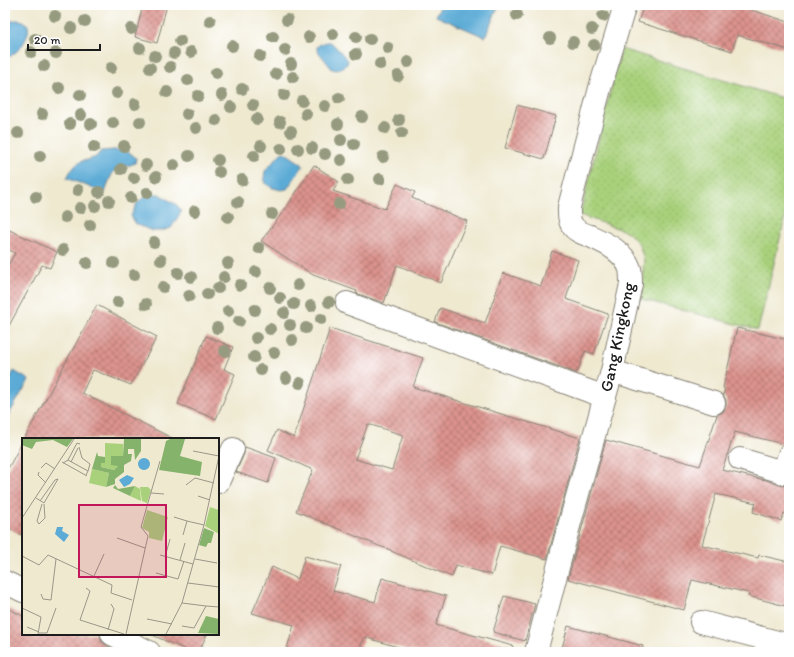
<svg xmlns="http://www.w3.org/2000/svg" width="794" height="657" font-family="Itim,sans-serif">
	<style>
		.grass { fill: url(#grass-dots); stroke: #62764c }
		.water { fill: #5babd6; stroke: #3c6479 }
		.building { fill: url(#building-cross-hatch); fill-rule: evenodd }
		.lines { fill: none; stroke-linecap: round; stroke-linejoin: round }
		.minor-casing { stroke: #868276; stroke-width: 24 }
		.minor { stroke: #fff; stroke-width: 22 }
		.tree { fill: #969b80 }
		.labels { text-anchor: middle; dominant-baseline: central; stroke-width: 4; stroke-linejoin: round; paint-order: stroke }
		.street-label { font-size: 17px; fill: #1c1c1c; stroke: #fff }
		.inset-road { fill: none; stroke: #9b9788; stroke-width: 1 }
		.view { fill: #c2185b; fill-opacity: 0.15; stroke: #c2185b; stroke-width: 2 }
		.inset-edge { fill: none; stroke: #1c1c1c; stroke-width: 2 }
	</style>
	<defs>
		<pattern id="grass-dots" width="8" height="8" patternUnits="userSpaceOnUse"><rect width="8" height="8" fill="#a9d17c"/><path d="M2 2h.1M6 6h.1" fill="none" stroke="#91b36b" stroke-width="1.8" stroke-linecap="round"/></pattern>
		<pattern id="building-cross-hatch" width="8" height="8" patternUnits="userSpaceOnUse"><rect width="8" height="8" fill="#dc938d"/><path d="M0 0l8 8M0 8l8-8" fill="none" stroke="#b27772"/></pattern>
	</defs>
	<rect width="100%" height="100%" fill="#fff"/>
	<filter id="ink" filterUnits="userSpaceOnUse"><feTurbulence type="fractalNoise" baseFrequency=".025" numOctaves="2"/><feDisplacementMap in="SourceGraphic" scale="8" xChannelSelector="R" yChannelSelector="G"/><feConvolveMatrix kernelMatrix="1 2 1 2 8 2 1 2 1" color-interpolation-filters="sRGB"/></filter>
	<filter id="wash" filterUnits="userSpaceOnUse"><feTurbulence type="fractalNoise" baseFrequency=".012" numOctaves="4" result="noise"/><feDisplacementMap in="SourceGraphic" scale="16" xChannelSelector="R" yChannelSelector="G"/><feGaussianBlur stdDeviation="0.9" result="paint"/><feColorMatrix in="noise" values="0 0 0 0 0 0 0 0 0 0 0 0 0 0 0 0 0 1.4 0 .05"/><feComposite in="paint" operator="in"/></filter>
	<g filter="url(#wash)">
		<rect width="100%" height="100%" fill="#efe9d0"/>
		<!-- grass -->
		<path class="grass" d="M621 49 789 100V201L758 330 641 299 644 259 639 244 628 232 580 215Z"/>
		<!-- water -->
		<path class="water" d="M441 5H499L485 37 436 16Z
			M16 20C19 20 22 20 25 22 33 28 25 42 20 48 16 53 10 56 5 60V46L8 45 7 41H5V22Z
			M326 42H330L333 44 347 59 348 61 347 64 337 70 332 69 317 50V47L319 45Z
			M113 150C122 150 130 151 136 158L135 163C129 166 125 166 119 168 111 170 108 185 105 193L67 178 70 172 76 165 82 161 88 160 96 157 101 151Z
			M284 152 302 164 303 166 287 189 281 190 273 188 266 184 264 177 265 171 281 153Z
			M148 194H159L177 205 181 212 171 228 161 231H152L136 224 131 216 137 203Z
			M14 371 29 380 5 421V387Z"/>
		<g id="blocks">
			<!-- building -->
			<path class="building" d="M143 5H167L157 43 135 37Z
				M644 5H746L745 8 789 22V50L737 35 732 51 638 22Z
				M517 105 556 116 544 159 505 148Z
				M314 165 339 182 333 191 385 209 397 184 415 192 412 198 467 221 441 283 397 265 384 303 356 293 357 291 313 275 261 241 286 208Z
				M5 228 57 252 50 268 42 265 5 333V271L15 253 5 248Z
				M552 251 578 260 566 299 608 314 594 354 585 351 577 373 435 322 440 308 485 323 503 273 541 286Z
				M97 305 157 337 131 385 93 370 82 393 174 439H24Z
				M330 328 423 358 413 387 580 438 547 559 500 546 492 575 456 565 452 577 391 551V550L379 546 296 511 313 470 268 450 277 430 294 438ZM368 424 403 435 392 470 355 459Z
				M737 328 789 340V443H786L783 444 735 432 722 470 764 480V479L779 485 789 487V515L784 513 781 521 753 512 756 503 716 494 702 545 758 558 759 555 789 562V607L748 596 749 593 692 580 684 610 568 579 606 440 700 466 717 415 723 412 726 406V400L723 395 725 389 723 388Z
				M206 336 233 347 224 369 235 374 216 419 178 404Z
				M23 441V536L5 526V474Z
				M245 447 276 458 268 483 236 472 244 454Z
				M305 556 341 566 333 591 375 602 382 578 446 596 436 625 513 646 512 652H415L364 637 359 652H286L294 625 252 613 272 567 298 579Z
				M504 596 535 604 525 641 493 632Z
				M5 607 23 616V634H100L101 641 106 645 120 652H5Z
				M568 626 643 646 642 652H561Z
				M150 634H207L199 652H191Z"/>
		</g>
	</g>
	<g filter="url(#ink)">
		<use href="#blocks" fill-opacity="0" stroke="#868276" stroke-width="1"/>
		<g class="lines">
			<!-- minor casing -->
			<g class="minor-casing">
				<path id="minor" d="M347 303 605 397
					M612 371 714 403
					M740 459 789 474
					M783 473 789 455
					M218 482 233 449
					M5 582 23 591
					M701 622 789 645
					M112 634 149 652
					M536 652 564 544 612 371 631 284C631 279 631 273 630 269 624 251 605 243 590 236 584 234 575 231 572 225 568 219 569 213 569 207L600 88 625 5"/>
			</g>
			<!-- minor -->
			<use href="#minor" class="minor"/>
		</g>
		<!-- trees -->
		<g class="tree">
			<circle cx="517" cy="15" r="6"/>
			<circle cx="55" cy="16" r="6"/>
			<circle cx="603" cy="16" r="6"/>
			<circle cx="287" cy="20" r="6"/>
			<circle cx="85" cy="21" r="6"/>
			<circle cx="210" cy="21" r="6"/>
			<circle cx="71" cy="28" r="6"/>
			<circle cx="131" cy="29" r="6"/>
			<circle cx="592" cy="29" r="6"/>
			<circle cx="333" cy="34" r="6"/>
			<circle cx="273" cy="37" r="6"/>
			<circle cx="309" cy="37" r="6"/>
			<circle cx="356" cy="37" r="6"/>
			<circle cx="550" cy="38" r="6"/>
			<circle cx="35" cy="39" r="6"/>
			<circle cx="370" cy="39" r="6"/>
			<circle cx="180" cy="41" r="6"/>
			<circle cx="573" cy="42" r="6"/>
			<circle cx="594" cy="45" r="6"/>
			<circle cx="232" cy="46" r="6"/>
			<circle cx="140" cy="48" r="6"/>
			<circle cx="388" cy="48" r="6"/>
			<circle cx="285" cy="50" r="6"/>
			<circle cx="31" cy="52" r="6"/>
			<circle cx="191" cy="52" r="6"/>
			<circle cx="56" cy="53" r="6"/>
			<circle cx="174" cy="53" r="6"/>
			<circle cx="356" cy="54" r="6"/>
			<circle cx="155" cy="56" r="6"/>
			<circle cx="260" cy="56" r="6"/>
			<circle cx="408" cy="62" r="6"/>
			<circle cx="291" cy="64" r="6"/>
			<circle cx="380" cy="64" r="6"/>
			<circle cx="44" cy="66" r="6"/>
			<circle cx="170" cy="67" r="6"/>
			<circle cx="111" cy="68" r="6"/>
			<circle cx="150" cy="68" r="6"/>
			<circle cx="216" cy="73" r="6"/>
			<circle cx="276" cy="74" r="6"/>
			<circle cx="398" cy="76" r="6"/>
			<circle cx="293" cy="77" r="6"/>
			<circle cx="188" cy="80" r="6"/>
			<circle cx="59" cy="88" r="6"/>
			<circle cx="242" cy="89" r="6"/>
			<circle cx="167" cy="92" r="6"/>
			<circle cx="117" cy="93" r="6"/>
			<circle cx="80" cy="95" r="6"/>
			<circle cx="222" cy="95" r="6"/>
			<circle cx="284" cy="95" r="6"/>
			<circle cx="198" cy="96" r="6"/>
			<circle cx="339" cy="98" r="6"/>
			<circle cx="302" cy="101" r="6"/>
			<circle cx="135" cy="104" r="6"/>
			<circle cx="253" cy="105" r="6"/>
			<circle cx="325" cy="106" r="6"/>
			<circle cx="231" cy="107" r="6"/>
			<circle cx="42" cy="114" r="6"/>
			<circle cx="187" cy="114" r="6"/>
			<circle cx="306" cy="114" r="6"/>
			<circle cx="81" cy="115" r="6"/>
			<circle cx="362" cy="117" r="6"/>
			<circle cx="257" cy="119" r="6"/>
			<circle cx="216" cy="120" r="6"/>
			<circle cx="399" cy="120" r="6"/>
			<circle cx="140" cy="122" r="6"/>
			<circle cx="280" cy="122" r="6"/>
			<circle cx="113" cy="123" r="6"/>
			<circle cx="70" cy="124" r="6"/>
			<circle cx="91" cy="124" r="6"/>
			<circle cx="338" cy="124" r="6"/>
			<circle cx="196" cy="128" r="6"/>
			<circle cx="385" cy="128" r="6"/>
			<circle cx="291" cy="131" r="6"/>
			<circle cx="18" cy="133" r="6"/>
			<circle cx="402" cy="133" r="6"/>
			<circle cx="341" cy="140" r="6"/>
			<circle cx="354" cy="144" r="6"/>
			<circle cx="124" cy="146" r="6"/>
			<circle cx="261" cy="146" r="6"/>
			<circle cx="94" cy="147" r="6"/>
			<circle cx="312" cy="148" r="6"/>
			<circle cx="281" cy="149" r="6"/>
			<circle cx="298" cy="149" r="6"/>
			<circle cx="325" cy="154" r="6"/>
			<circle cx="40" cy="156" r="6"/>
			<circle cx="189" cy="156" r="6"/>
			<circle cx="254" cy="156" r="6"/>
			<circle cx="383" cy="157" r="6"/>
			<circle cx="218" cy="160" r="6"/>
			<circle cx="341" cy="160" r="6"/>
			<circle cx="146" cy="165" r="6"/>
			<circle cx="174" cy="165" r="6"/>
			<circle cx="121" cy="169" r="6"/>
			<circle cx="219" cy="172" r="6"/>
			<circle cx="156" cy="177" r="6"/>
			<circle cx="134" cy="178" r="6"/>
			<circle cx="380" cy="179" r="6"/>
			<circle cx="242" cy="180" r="6"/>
			<circle cx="348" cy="180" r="6"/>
			<circle cx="78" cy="190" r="6"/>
			<circle cx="99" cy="192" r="6"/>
			<circle cx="147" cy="193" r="6"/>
			<circle cx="36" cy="197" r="6"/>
			<circle cx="131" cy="198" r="6"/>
			<circle cx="109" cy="201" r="6"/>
			<circle cx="238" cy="202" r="6"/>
			<circle cx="339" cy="204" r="6"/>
			<circle cx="95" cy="206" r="6"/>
			<circle cx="80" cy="208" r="6"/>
			<circle cx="195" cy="211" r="6"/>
			<circle cx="272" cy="214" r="6"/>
			<circle cx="65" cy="217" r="6"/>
			<circle cx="228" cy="217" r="6"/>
			<circle cx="90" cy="225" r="6"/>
			<circle cx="154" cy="242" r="6"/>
			<circle cx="259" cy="248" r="6"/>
			<circle cx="63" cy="250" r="6"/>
			<circle cx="161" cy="260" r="6"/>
			<circle cx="87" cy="263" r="6"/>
			<circle cx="114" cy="263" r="6"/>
			<circle cx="228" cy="263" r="6"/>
			<circle cx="256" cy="272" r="6"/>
			<circle cx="178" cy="273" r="6"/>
			<circle cx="134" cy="275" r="6"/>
			<circle cx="191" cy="277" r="6"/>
			<circle cx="224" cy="277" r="6"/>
			<circle cx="240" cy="285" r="6"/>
			<circle cx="298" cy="285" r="6"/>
			<circle cx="163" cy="287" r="6"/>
			<circle cx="218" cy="288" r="6"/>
			<circle cx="270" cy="288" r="6"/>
			<circle cx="207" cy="294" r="6"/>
			<circle cx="189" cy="296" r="6"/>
			<circle cx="280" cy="298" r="6"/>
			<circle cx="118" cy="302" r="6"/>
			<circle cx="329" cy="302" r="6"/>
			<circle cx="146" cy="304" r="6"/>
			<circle cx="294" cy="304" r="6"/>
			<circle cx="311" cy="306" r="6"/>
			<circle cx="255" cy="310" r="6"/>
			<circle cx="228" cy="311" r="6"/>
			<circle cx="284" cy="313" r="6"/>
			<circle cx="321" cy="319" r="6"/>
			<circle cx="239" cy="321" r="6"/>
			<circle cx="290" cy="325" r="6"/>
			<circle cx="217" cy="328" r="6"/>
			<circle cx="306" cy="328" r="6"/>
			<circle cx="270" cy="329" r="6"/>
			<circle cx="256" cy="338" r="6"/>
			<circle cx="292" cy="340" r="6"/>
			<circle cx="225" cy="351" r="6"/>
			<circle cx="274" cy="353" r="6"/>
			<circle cx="254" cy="357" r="6"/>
			<circle cx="261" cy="370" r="6"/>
			<circle cx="286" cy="378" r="6"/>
			<circle cx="300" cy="383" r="6"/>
		</g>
	</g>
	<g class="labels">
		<!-- street labels -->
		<g class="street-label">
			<text transform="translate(617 337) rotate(-78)">Gang Kingkong</text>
		</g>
	</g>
	<!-- overview -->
	<g transform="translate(22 438)">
		<rect width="197" height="197" fill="#efe9d0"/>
		<path d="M83 5 101 6V18H89L97 27 92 32 79 29V25H83ZM70 31 87 35 84 49 67 45ZM113 48 118 51 119 63 108 58ZM118 49H126L129 52 125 65 120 63ZM188 69 197 72V96L183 88ZM125 72 146 79 140 103 127 100V94L120 90Z" fill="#a9d17c"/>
		<path d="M0 1H51L45 9 31 2 14 4 10 11 0 7ZM102 1H119V13L113 22 112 11H106V16H110L109 23 102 27V34L93 41V46L84 49 87 35 70 31 75 14 76 18 83 19V25H79V29L92 32 96 28 89 27V18H101ZM148 1H163L158 18 180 24 178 38 137 32 144 3ZM93 47 96 51 113 48 108 58 91 50ZM182 90 192 94 189 105H186L184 109 177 107ZM184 178 197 181 196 196 176 195Z" fill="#86b36c"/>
		<path d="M116 26a6 6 0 1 1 12 0a6 6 0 1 1-12 0ZM105 37 112 40 108 46 102 49 97 42ZM35 89H41L40 93 47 97 42 104 33 96Z" fill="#5babd6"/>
		<path class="inset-road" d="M57 9 60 20 68 26 66 33M171 13 197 18M46 22 55 5 58 6M40 24 65 38M49 24 56 10M41 25 46 22 66 33 64 37M19 30 24 25 33 31M17 34 16 37 24 45M164 47 173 40 192 45M129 55 142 56M176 58 188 62M14 60 22 65 36 41 33 42 18 63M20 66 15 83 17 86 23 80 22 66M152 79 165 83M0 80 52 1M161 97 165 83 182 87M95 100 123 110M138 117 171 126M0 118 17 127 26 117 90 147 89 155 110 162M143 119 148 101M173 121 195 125M158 122 163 105M134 135 156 141 162 123M72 138 82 116M166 145 197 149M64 150 68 153 58 182 102 196M19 156 21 161 29 162 34 121M160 165 184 168M0 170 19 179 16 196M125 181 150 186M160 188 172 190 184 168 197 169M5 189 17 194M86 192 92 171 89 166M17 195H25L34 170M104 196 126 98 119 89 138 23M144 196 160 165 182 87 197 18"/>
		<path class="view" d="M57 67H144V139H57Z"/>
		<rect width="197" height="197" class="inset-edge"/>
	</g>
	<!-- margin -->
	<rect width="794" height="657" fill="none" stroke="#fff" stroke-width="20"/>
	<!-- scale -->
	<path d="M28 44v6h72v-6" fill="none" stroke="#1c1c1c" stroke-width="2"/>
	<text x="34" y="44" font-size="12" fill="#1c1c1c" stroke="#ffffff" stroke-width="3" paint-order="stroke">20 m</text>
</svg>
